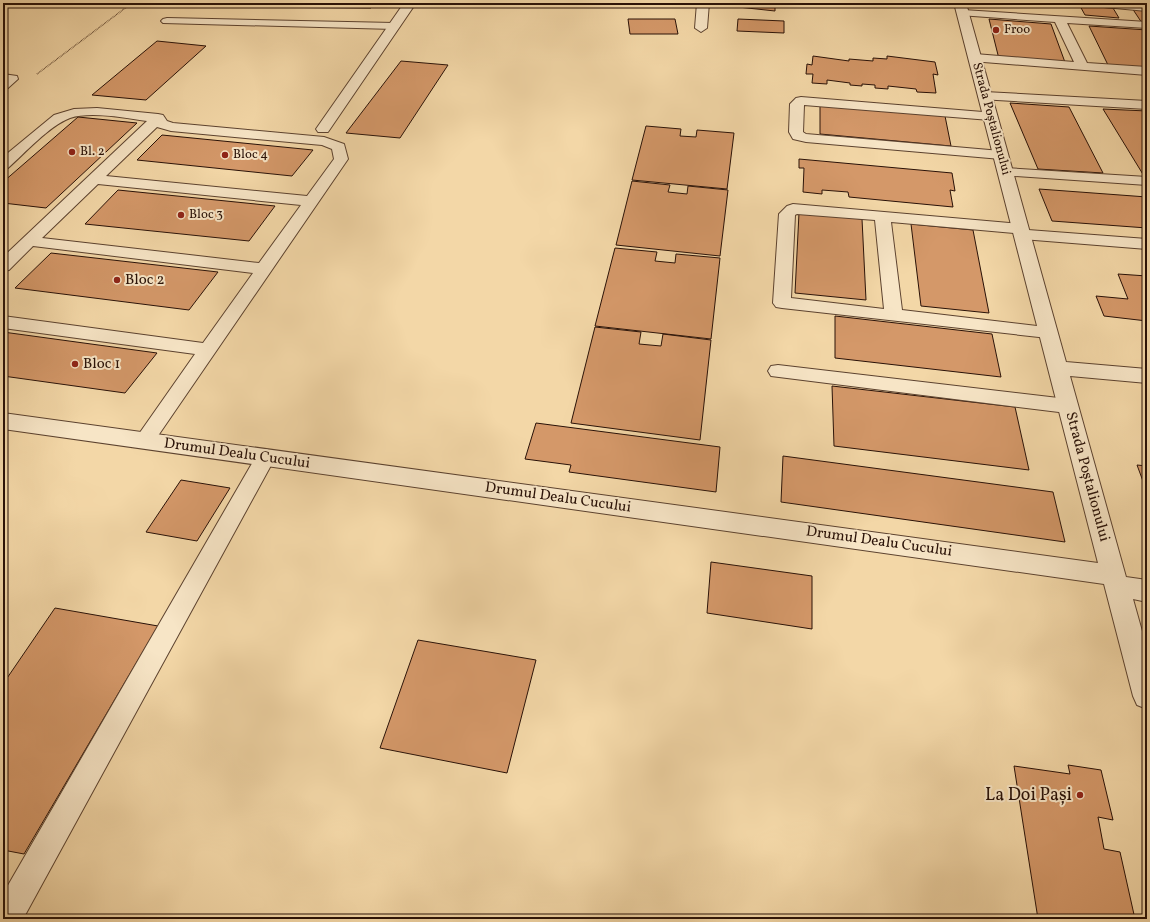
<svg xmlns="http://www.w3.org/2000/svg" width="1150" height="922" font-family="Vollkorn,serif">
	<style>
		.building { fill: #d49869; stroke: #291107 }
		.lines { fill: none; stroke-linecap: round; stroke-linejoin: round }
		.service-casing { stroke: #5c422f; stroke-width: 2 }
		.minor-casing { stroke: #5c422f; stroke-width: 2 }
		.path { stroke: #291107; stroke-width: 1.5; stroke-dasharray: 0.5 1; stroke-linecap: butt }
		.service { fill: #f7e5c6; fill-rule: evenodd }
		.minor { fill: #f7e5c6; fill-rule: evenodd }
		.poi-dot { fill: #8f2418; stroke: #f7e5c6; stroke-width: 1.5 }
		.labels { text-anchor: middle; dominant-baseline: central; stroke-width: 4; stroke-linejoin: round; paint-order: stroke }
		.far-poi-label { font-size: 13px; fill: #291107; stroke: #f7e5c6; text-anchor: start }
		.far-street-label { font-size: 13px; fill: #291107; stroke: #f7e5c6 }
		.poi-label { font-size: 15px; fill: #291107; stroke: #f7e5c6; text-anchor: start }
		.street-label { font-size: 15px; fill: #291107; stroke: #f7e5c6 }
		.near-poi-label { font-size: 18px; fill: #291107; stroke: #f7e5c6; text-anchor: end }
	</style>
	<rect width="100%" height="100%" fill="#f3d7a7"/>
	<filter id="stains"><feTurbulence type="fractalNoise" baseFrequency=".005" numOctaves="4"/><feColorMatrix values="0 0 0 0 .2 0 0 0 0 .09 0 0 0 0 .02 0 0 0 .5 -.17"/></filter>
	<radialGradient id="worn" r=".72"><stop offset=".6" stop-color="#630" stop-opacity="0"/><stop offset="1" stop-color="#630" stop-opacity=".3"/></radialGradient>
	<!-- building -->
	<path class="building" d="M237 3H373L371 8 234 7Z
		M738 3H775V11L738 7Z
		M1080 6 1113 8 1119 18 1085 15Z
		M1132 8 1147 9V23H1142Z
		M628 19H675L678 34H630Z
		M738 19 784 21V33L737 31Z
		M989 19 1051 24 1066 65 999 59Z
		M1089 26 1147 30V69L1108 65Z
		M157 41 206 46 146 100 92 95Z
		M813 56 849 61V59L873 61V58L887 59V56L935 62 938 75 933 74 936 93 917 92 916 89 888 86V89L875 88V85L862 84V86L850 85V83L827 80V84L812 83 813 74H806L807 64 812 65Z
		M401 61 448 65 400 138 346 133Z
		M1010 103 1069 107 1103 173 1038 169Z
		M820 105 945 116 951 146 820 134Z
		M1103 109 1147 111V176H1144Z
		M78 117 137 123 46 208 3 203V182Z
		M646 126 681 129 680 136 696 137 697 130 734 133 727 189 632 180Z
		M162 135 313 150 292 176 137 160Z
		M799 159 952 173 955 191 950 190 953 207 849 197 848 192 822 190V194L803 192 804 168H799Z
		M632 181 670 185 668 192 687 194 688 186 728 190 720 256 616 245Z
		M1039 189 1147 197V228L1052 221Z
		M118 190 275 206 249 241 85 224Z
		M799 213 862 219 866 300 795 293Z
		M911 224 973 230 989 313 921 306Z
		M615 248 657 252 655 261 675 263 676 254 720 258 711 339 595 326Z
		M51 253 218 272 189 310 15 288Z
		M1118 274 1147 276V321L1104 316 1096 296 1128 299Z
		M835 316 992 334 1001 377 835 358Z
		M595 327 641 332 639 344 661 346 663 334 711 340 700 440 571 423Z
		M3 332 157 353 125 393 3 376Z
		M832 386 1015 407 1029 470 834 446Z
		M536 423 720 447 716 492 569 472 571 465 525 459Z
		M783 456 1053 492 1065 542 781 502Z
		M1137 465 1147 466V492Z
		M181 480 230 488 197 541 146 532Z
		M711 562 812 576V629L707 613Z
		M55 608 158 626 24 854 3 850V684Z
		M418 640 536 660 507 773 380 748Z
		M1068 765 1101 770 1113 820 1098 817 1104 849 1120 852 1135 919H1038L1014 766 1070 774Z"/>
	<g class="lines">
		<!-- service casing -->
		<g class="service-casing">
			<path id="service" d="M963 10 1147 22V28L1067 23 1087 63 1147 67V75L971 61 969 58 971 55 975 54 1074 62 1055 22 959 15 957 13Z
				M167 18 394 23 400 26 394 29 163 23 161 21 163 19Z
				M3 74 17 76 18 79 8 88 3 89Z
				M985 92 1147 101V109L980 99 978 96 980 93Z
				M801 97 995 113 997 116 995 119 990 120 804 105 803 132 806 134 1001 151 1006 152 1008 155 1006 158 1001 159 806 142 793 139 789 132 790 104 796 98Z
				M97 108 158 114 163 115 167 121 173 123 324 137 344 144 348 159 151 446 144 448 137 446 134 441 195 354 3 328V316L203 343 253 273 33 246 9 270 3 271V257L147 121C126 118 90 111 70 118 49 126 25 153 8 168L3 169V157L54 115 74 109ZM157 127 171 131 322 145 332 149 334 159 307 196 106 176ZM98 184 301 205 259 263 42 238Z
				M1005 168 1147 177V185L1000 175 998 172 1000 169Z
				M793 204 1020 224 1026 226 1028 230 1147 239V249L1022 239 1016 237 1014 233 891 222 902 310 1054 328 1057 332 1054 336 1048 338 782 308 776 307 773 303 779 214 787 206ZM797 214 875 220 884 309 791 298 795 215Z
				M778 365 1067 399 1074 401 1077 406 1074 411 1067 413 771 376 768 371 771 366Z
				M265 450 272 453 275 458 23 919H3V894L258 453Z"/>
		</g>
		<!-- minor casing -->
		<g class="minor-casing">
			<path id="minor" d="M404 3H416L328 132H318L316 129Z
				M697 3H709L707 28 701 32 695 28Z
				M954 3H966L1066 362 1147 369V383L1070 376 1126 577 1147 580V602L1133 599 1147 649V709L1137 705 1133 696 1104 584 3 429V413L1098 563Z
				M1087 3H1147V11L1093 6Z"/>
		</g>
		<!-- path -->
		<path class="path" d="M37 74 132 3"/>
		<!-- service -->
		<use href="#service" class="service"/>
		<!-- minor -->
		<use href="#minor" class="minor"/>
	</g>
	<!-- markers -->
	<g class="poi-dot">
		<circle cx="996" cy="30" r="4"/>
		<circle cx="72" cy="152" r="4"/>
		<circle cx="225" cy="155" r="4"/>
		<circle cx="181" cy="215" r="4"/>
		<circle cx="117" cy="280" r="4"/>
		<circle cx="75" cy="364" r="4"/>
		<circle cx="1080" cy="795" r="4"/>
	</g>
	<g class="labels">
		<!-- far-poi labels -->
		<g class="far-poi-label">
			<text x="1004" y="30">Froo</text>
			<text x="80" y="152">Bl. 2</text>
			<text x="233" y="155">Bloc 4</text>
			<text x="189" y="215">Bloc 3</text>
		</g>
		<!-- far-street labels -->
		<g class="far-street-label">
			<text transform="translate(991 119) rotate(75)">Strada Poștalionului</text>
		</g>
		<!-- poi labels -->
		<g class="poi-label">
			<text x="125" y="280">Bloc 2</text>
			<text x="83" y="364">Bloc 1</text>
		</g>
		<!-- street labels -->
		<g class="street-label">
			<text transform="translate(237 454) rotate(8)">Drumul Dealu Cucului</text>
			<text transform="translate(1087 477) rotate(75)">Strada Poștalionului</text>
			<text transform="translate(558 498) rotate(8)">Drumul Dealu Cucului</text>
			<text transform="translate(879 542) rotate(8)">Drumul Dealu Cucului</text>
		</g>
		<!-- near-poi labels -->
		<g class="near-poi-label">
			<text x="1072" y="795">La Doi Pași</text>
		</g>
	</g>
	<!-- margin -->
	<rect width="1150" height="922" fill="none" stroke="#f3d7a7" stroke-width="16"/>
	<rect x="4" y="4" width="1142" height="914" fill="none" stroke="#291107" stroke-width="2"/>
	<rect x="8" y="8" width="1134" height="906" fill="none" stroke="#291107"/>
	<rect width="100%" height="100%" filter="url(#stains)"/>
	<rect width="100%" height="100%" fill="url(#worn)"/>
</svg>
